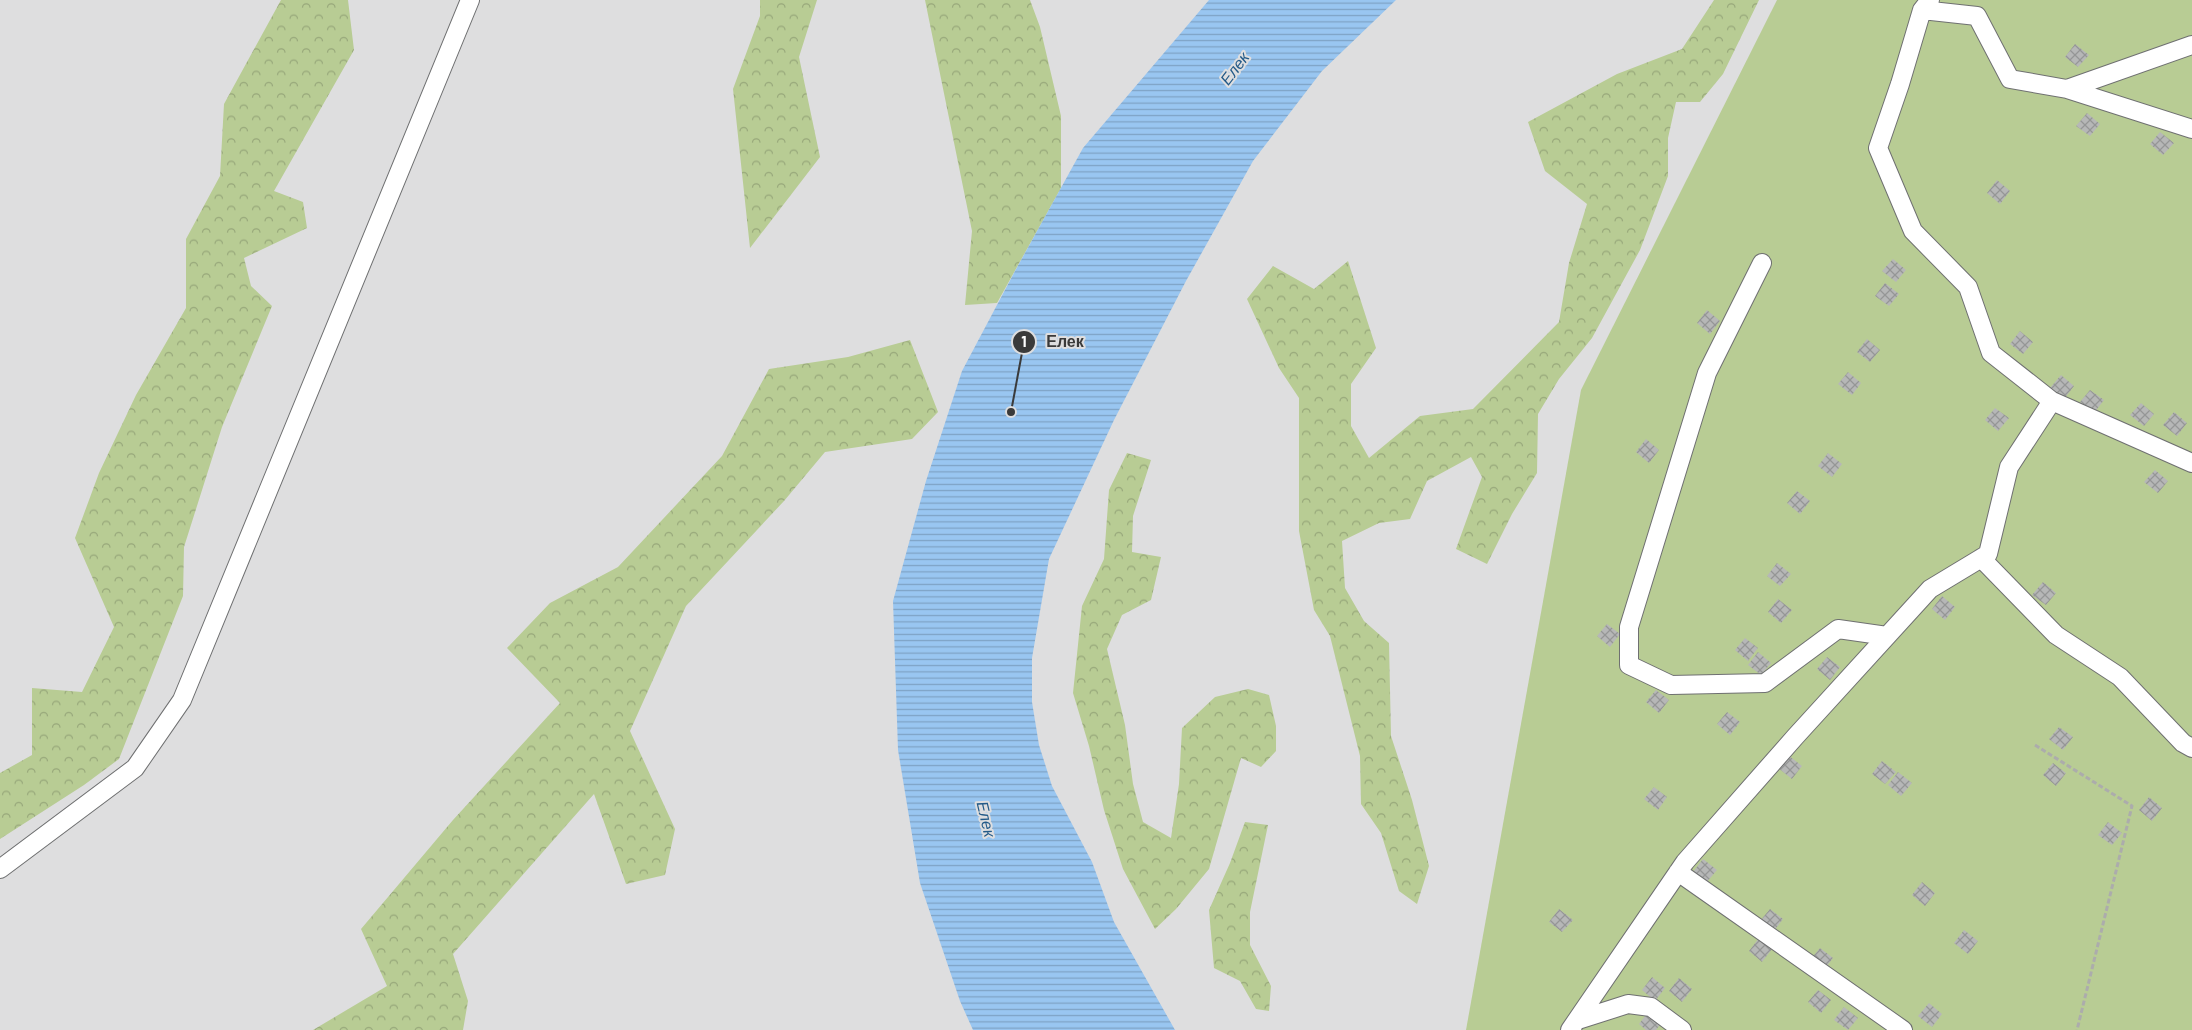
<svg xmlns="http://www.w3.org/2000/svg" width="2192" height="1030" font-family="Barlow,sans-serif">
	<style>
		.green { fill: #b8cc94 }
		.forest { fill: url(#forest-crowns) }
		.water { fill: url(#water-rules) }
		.building { fill: url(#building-cross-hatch) }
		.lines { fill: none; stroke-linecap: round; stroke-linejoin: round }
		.minor-casing { stroke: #6f7071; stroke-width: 20 }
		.path { stroke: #acacac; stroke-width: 3; stroke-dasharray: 5 2.5; stroke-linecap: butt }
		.minor { stroke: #fff; stroke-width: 18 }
		.labels { text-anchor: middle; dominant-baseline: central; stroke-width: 4; stroke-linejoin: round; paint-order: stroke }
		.water-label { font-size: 16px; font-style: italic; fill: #235a88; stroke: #dededf }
		.leader { fill: none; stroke: #3a3a3a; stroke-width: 2 }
		.callout-dot { fill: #3a3a3a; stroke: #dededf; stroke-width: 2 }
		.mark-label { font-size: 15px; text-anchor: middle; font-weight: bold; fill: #fff }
		.callout-label { font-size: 16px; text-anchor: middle; font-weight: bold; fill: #3a3a3a; stroke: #dededf; stroke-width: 4; stroke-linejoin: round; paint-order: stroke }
	</style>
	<defs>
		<pattern id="forest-crowns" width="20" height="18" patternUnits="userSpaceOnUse" patternTransform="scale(1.25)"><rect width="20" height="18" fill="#b8cc94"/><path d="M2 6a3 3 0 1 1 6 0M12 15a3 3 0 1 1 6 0" fill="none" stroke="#97a77a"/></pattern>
		<pattern id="water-rules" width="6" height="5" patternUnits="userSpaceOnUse" patternTransform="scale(1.25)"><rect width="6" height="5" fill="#99c6f1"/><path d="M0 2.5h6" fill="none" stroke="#7ea2c4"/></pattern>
		<pattern id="building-cross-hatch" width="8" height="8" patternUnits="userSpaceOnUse" patternTransform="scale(1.25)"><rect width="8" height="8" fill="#b6b7b7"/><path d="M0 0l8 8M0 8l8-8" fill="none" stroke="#959696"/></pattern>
	</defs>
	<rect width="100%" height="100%" fill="#dededf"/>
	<!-- green -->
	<path class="green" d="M1777 0H2192V1030H1466L1581 390Z"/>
	<!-- forest -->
	<path class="forest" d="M281 0H348L354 50 274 191 303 202 307 228 244 258 251 286 272 306 222 427 184 547 183 596 119 759 84 785 0 839V773L32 755V688L82 692 114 627 75 538 99 473 136 395 186 308V239L220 176 224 104Z
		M760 0H817L799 57 820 157 750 248 733 89 760 16Z
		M925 0H1030L1040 27 1061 116V188L997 303 965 305 972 231Z
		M1714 0H1759L1723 74 1700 102H1676L1668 138V176L1640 250 1592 338 1559 379 1538 414 1537 473 1512 514 1487 564 1456 549 1482 477 1471 457 1427 481 1410 519 1379 523 1342 541 1345 588 1364 621 1389 643 1391 736 1412 800 1429 866 1417 904 1399 891 1381 833 1361 804 1360 756 1330 636 1314 610 1299 531V398L1279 368 1247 299 1273 266 1314 289 1348 261 1376 348 1351 384V426L1369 458 1420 416 1473 409 1559 322 1569 263 1587 204 1545 171 1528 122 1617 74 1682 49Z
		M910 340 938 412 912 439 825 452 784 501 686 606 630 731 675 829 665 875 626 884 594 794 453 954 468 1001 463 1030H313L387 986 361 929 453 820 560 703 507 648 550 603 618 567 722 456 769 369 848 357Z
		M1127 453 1151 460 1133 516 1132 552 1161 557 1151 600 1122 615 1107 649 1125 725 1133 784 1143 822 1171 838 1179 784 1182 728 1215 697 1248 689 1269 695 1276 726V751L1261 767 1241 758 1209 869 1176 909 1155 929 1123 869 1104 810 1089 746 1073 693 1082 606 1104 559 1109 490Z
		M1245 822 1268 825 1250 912V945L1271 986 1269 1011 1256 1009 1240 981 1214 968 1209 910 1230 863Z"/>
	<!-- water -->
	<path class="water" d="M1209 0H1396L1322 71 1253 161 1186 281 1114 420 1049 559 1032 658V702L1039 745 1052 786 1092 862 1114 922 1175 1030H973L960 1001 920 883 898 750 893 601 926 481 962 371 1015 271 1083 148Z"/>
	<!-- building -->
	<path class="building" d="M2075 44 2089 55 2078 67 2065 57Z
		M2087 113 2100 124 2090 136 2076 126Z
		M2160 132 2174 143 2163 155 2150 144Z
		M1997 180 2010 191 2000 204 1987 193Z
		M1893 259 1906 270 1896 282 1882 271Z
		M1885 283 1899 294 1889 306 1875 296Z
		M1707 310 1720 321 1710 334 1697 323Z
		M2020 331 2033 342 2023 354 2010 344Z
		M1867 339 1880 350 1870 362 1857 352Z
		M1848 372 1861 383 1852 395 1838 384Z
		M2061 375 2074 386 2064 399 2050 388Z
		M2090 390 2104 400 2094 413 2080 402Z
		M2141 403 2154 414 2144 426 2130 415Z
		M1995 408 2009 418 1998 431 1985 420Z
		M2174 412 2187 423 2177 436 2163 425Z
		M1646 439 1659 450 1649 463 1636 452Z
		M1828 453 1842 464 1832 477 1818 466Z
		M2155 470 2168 481 2158 493 2144 482Z
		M1797 491 1810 501 1800 514 1787 503Z
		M1777 563 1791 574 1780 586 1767 576Z
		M2043 582 2056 593 2046 605 2032 595Z
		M1942 596 1955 607 1945 620 1932 609Z
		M1778 599 1792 610 1781 623 1768 612Z
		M1607 624 1620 634 1610 647 1597 636Z
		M1745 638 1758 648 1748 661 1735 650Z
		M1758 652 1771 663 1761 675 1748 665Z
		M1827 657 1840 667 1830 680 1817 669Z
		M1656 690 1669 700 1659 713 1646 702Z
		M1727 712 1740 722 1730 735 1717 724Z
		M2059 727 2073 737 2063 750 2049 739Z
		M1788 755 1802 766 1792 779 1778 768Z
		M1882 761 1896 772 1885 784 1872 774Z
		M2053 763 2066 773 2056 786 2043 775Z
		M1898 772 1912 783 1901 796 1888 785Z
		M1654 787 1667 797 1658 810 1644 799Z
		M2149 797 2162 808 2152 821 2139 810Z
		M2108 822 2122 833 2112 845 2098 835Z
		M1703 859 1717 870 1706 883 1693 872Z
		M1922 882 1935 893 1925 906 1912 895Z
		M1559 909 1573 920 1562 932 1549 922Z
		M1770 909 1783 919 1773 932 1760 921Z
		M1964 930 1978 941 1968 954 1954 943Z
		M1759 938 1772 949 1762 962 1749 951Z
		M1820 948 1833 958 1823 971 1810 960Z
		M1652 977 1665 988 1655 1001 1642 990Z
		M1679 978 1692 989 1682 1002 1669 991Z
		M1818 990 1831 1000 1821 1013 1808 1002Z
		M1929 1003 1942 1014 1932 1027 1918 1016Z
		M1844 1007 1858 1018 1848 1030 1834 1020Z
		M1649 1011 1662 1022 1656 1030H1646L1639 1024Z"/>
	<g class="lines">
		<!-- minor casing -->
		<g class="minor-casing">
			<path id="minor" d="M1930 0 1922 10 1900 84 1878 148 1913 231 1968 287 1991 353 2052 401 2192 463
				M1922 10 1977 16 2010 79 2067 89 2192 45
				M2067 89 2192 129
				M1762 263 1707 373 1629 627V665L1671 685 1765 683 1838 629 1887 636
				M1981 558 2056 635 2120 677 2183 743 2192 748
				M0 869 135 768 182 700 470 0
				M1678 872 1903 1030
				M1578 1020 1628 1004 1651 1007 1682 1030
				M1570 1030 1685 862 1795 737 1930 589 1988 554 2009 467 2052 401"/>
		</g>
		<!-- path -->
		<path class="path" d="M2035 745 2132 806 2077 1030"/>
		<!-- minor -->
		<use href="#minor" class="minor"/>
	</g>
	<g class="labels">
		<!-- water labels -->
		<g class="water-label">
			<text transform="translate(1234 68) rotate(-53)">Елек</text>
			<text transform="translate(987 819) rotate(77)">Елек</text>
		</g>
	</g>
	<!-- callouts -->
	<path class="leader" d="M1011 412L1024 342"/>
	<g class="callout-dot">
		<circle cx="1011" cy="412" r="5"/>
		<circle cx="1024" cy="342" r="12"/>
	</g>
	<g class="mark-label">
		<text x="1024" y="347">1</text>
	</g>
	<g class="callout-label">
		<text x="1065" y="347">Елек</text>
	</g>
</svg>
